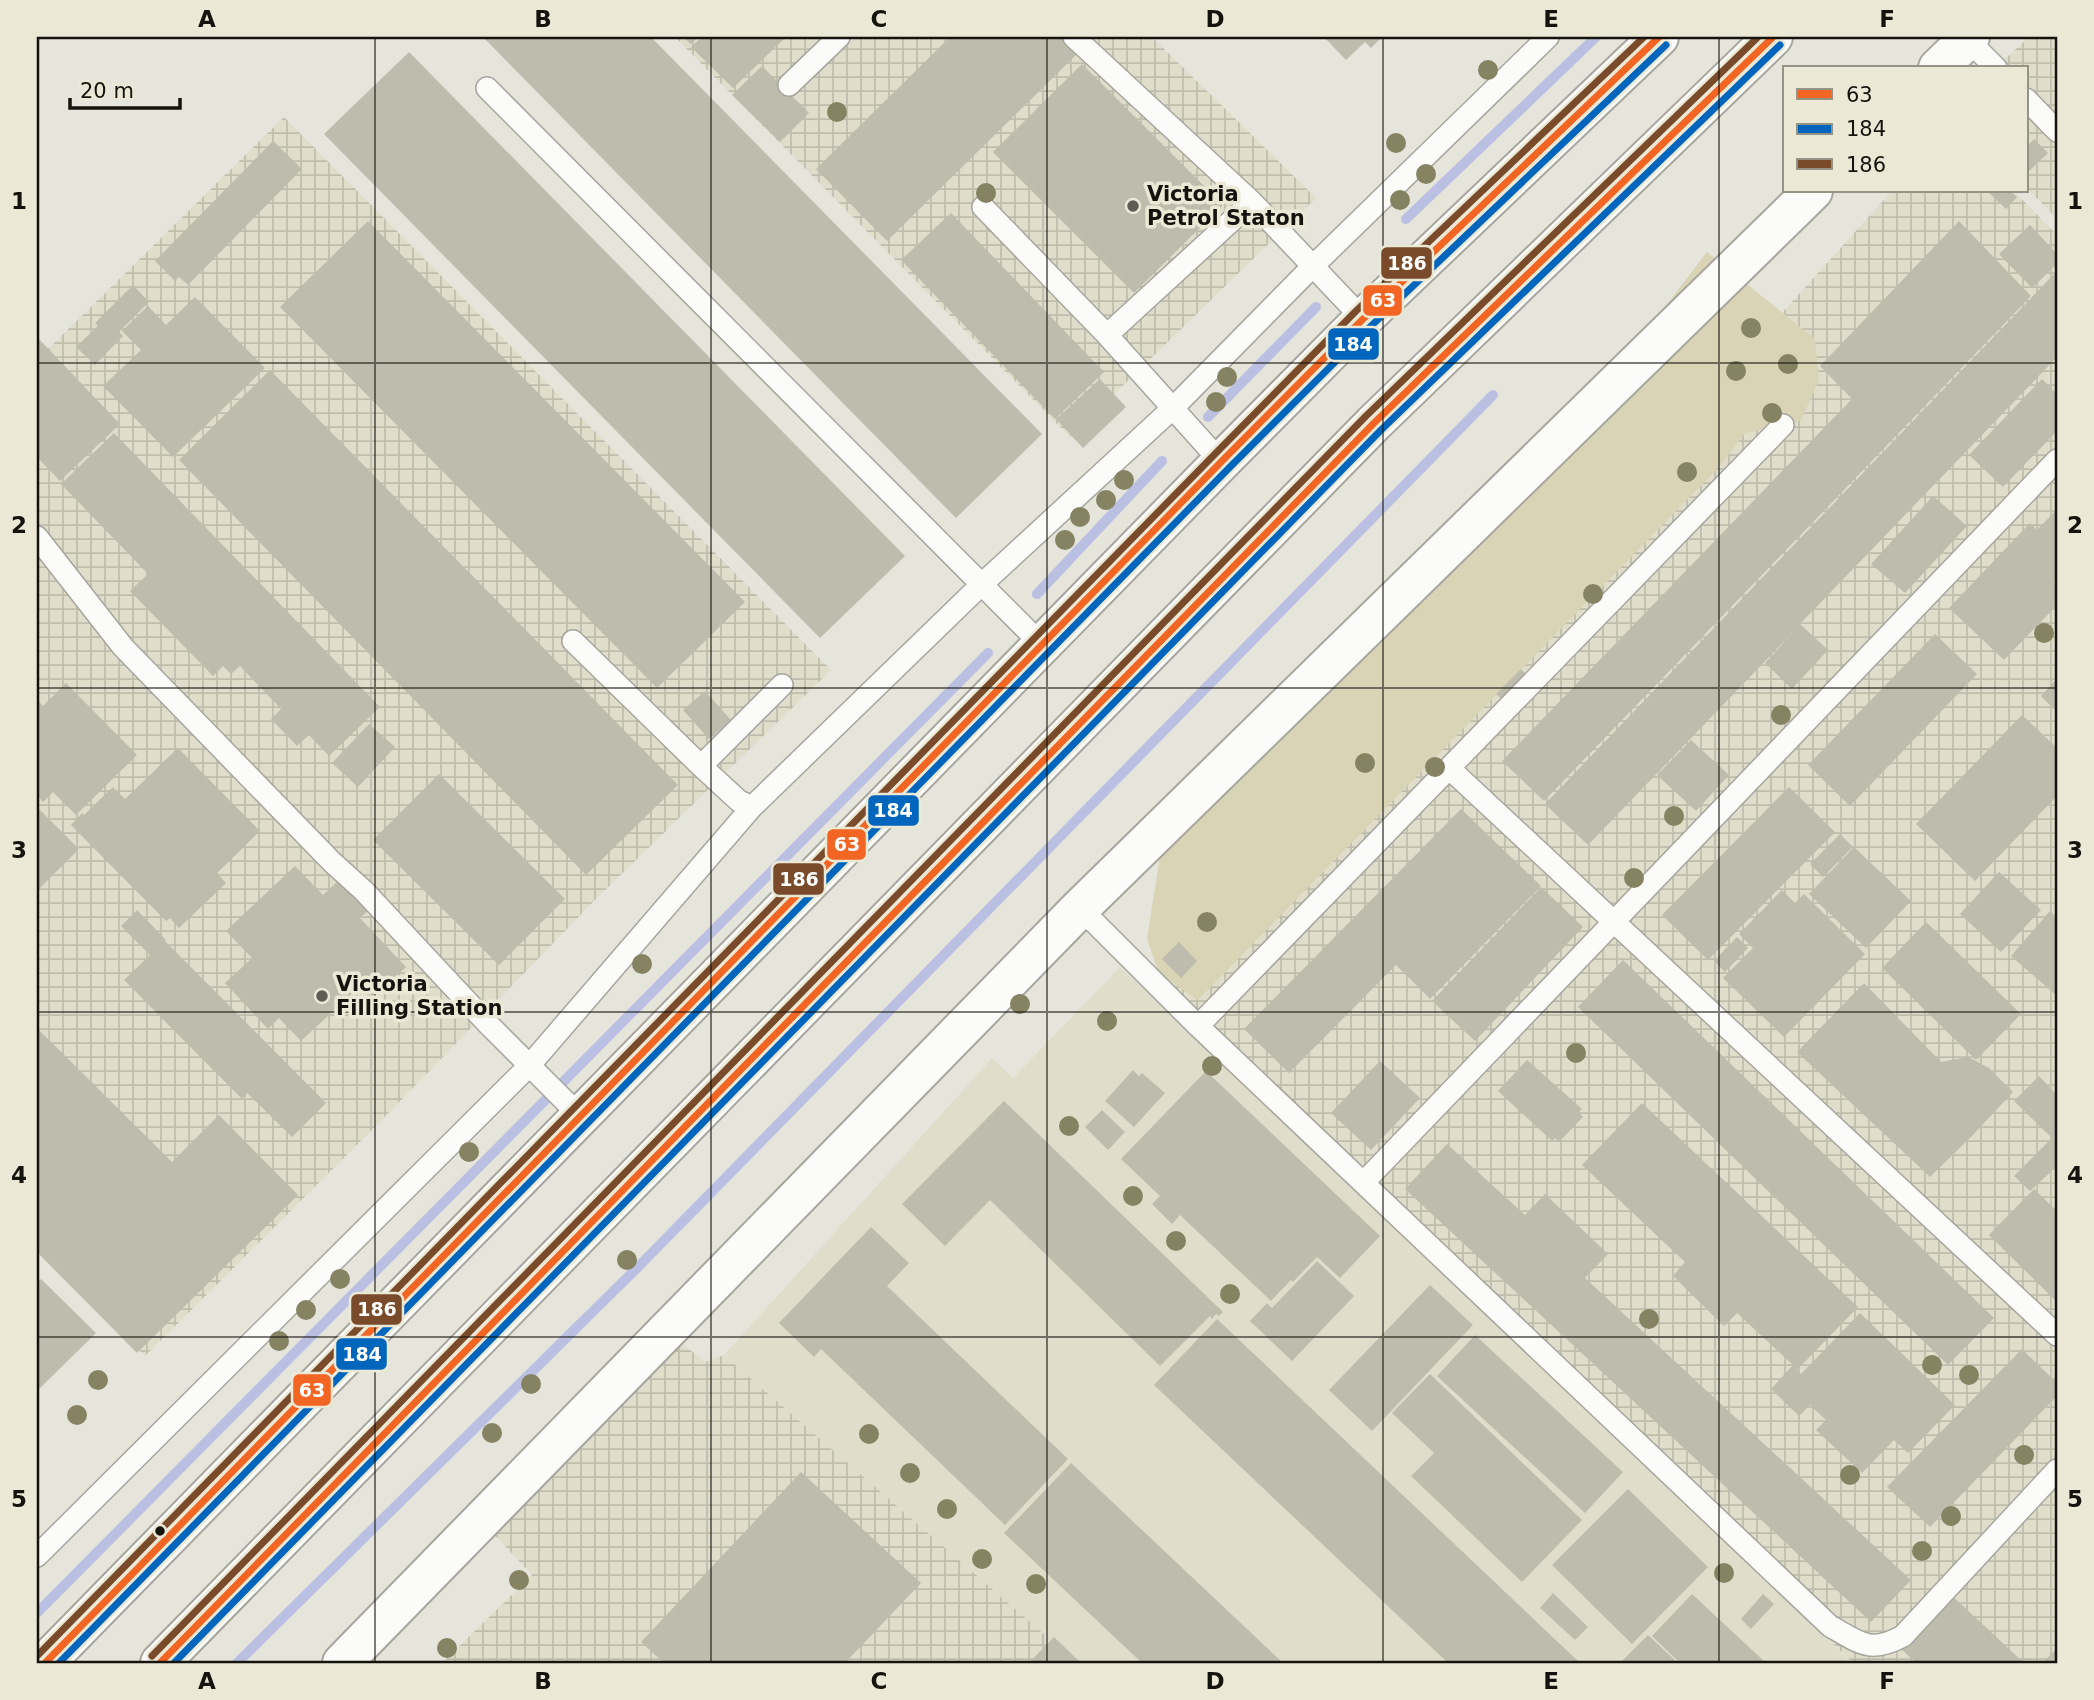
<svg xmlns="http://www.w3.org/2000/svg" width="2094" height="1700" font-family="'DejaVu Sans',sans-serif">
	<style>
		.built { fill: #e0decb }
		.industrial { fill: url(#industrial-grid) }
		.green { fill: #d8d4b5 }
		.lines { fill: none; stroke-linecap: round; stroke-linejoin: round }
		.stream { stroke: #bbc0e3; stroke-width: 10 }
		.building { fill: #bebcac }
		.lane-casing { stroke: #a7a69e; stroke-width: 24 }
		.street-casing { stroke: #a7a69e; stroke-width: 42 }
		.highway-casing { stroke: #a7a69e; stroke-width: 42 }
		.lane { stroke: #fbfbfa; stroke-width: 21 }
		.street { stroke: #fbfbfa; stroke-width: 38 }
		.highway { stroke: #fbfbfa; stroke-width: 38 }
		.bus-1-casing { stroke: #ebe9d6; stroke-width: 12 }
		.bus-2-casing { stroke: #ebe9d6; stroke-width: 12 }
		.bus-3-casing { stroke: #ebe9d6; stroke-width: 12 }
		.bus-1 { stroke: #f26522; stroke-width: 7 }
		.bus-2 { stroke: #0065bd; stroke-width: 7 }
		.bus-3 { stroke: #7a4b2a; stroke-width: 7 }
		.tree { fill: #868363 }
		.grid { fill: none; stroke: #14130d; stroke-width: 2; stroke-opacity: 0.55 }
		.poi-dot { fill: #5e5c55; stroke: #ebe9d6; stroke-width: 2.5 }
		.bus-dot { fill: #14130d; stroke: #ebe9d6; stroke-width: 2.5 }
		.labels { text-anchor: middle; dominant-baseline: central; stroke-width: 7; stroke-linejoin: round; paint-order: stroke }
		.poi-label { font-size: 21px; font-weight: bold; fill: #14130d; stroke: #ebe9d6; text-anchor: start }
		.line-badge { stroke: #ebe9d6; stroke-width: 2.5 }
		.badge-label { font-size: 19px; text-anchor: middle; font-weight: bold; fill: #fff }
		.neatline { fill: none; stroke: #14130d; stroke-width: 2.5 }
		.grid-label { font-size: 23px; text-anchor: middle; font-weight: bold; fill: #14130d }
	</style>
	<defs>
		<pattern id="industrial-grid" width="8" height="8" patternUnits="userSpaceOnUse" patternTransform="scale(1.75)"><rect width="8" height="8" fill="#e0decb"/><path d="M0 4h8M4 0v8" fill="none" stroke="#bfbead"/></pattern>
	</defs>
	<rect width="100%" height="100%" fill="#e6e5db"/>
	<!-- built -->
	<path class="built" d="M1120 967 1158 1002 1852 1663H1077L724 1355 992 1058 1013 1078Z"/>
	<!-- industrial -->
	<path class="industrial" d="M675 37H1152L1316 198 1070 437Z
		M2029 37H2057V219L2026 187V68H1995Z
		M284 117 831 670 594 901 376 1126 145 1356 37 1249V339L48 349Z
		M1892 191H2014L2057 235V1663H1853L1158 1002 1200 958Z
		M671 1334 705 1362 724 1355 1077 1663H442L532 1575 489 1529Z"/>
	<!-- green -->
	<path class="green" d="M1707 252 1815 339 1819 380 1801 421 1745 433 1720 466 1198 1000 1159 974 1147 939 1160 856 1658 316Z"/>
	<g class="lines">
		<!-- stream -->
		<path class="stream" d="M1406 219 1596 37
			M1208 417 1316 307
			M1037 594 1162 461
			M37 1613 988 653
			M237 1663 641 1264 1493 395"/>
	</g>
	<!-- building -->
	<path class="building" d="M483 37H651L1042 434 956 518Z
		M683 37H698L691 44Z
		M702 37H786L733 88 691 47Z
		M950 37H1060L1077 54 887 241 816 169Z
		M1324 37H1382L1371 48 1365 42 1346 60Z
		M409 52 905 556 820 638 324 134Z
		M1082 64 1223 205 1134 293 993 152Z
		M762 66 809 113 780 142 732 95Z
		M2034 139 2048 153 2026 174V147Z
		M273 141 302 169 188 285 179 277 175 281 155 261Z
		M1987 191H2010L2017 197 2006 209Z
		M951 213 1104 372 1055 419 901 260Z
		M368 221 745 602 657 688 280 307Z
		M1959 221 2031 296 1544 801 1502 761 1852 399 1820 366Z
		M2030 225 2057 254V264L2032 288 1999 254Z
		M2057 271V357L1800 624 1828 650 1792 689 1765 663 1798 627 1588 845 1545 804Z
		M133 285 149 302 119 332 123 336 95 365 76 347 98 326 95 323Z
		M195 297 265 368 173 457 103 386 141 350 122 331 148 306 166 325Z
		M37 337 120 424 60 481 37 457Z
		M270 370 678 785 586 875 179 460Z
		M1100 379 1126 407 1083 448 1056 419Z
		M2042 379 2057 394V431L2003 487 1969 455Z
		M114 433 380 707 329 756 309 735 297 746 271 719 281 709 240 666 231 674 223 666 213 676 130 591 148 574 61 484Z
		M1933 496 1967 526 1905 593 1871 564Z
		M2057 509V579L2054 582 2057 586V605L2004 660 1949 608 2030 523 2037 530Z
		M1935 634 1977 674 1850 806 1808 765Z
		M1521 669 1532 680 1507 704 1496 694Z
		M2057 679V712L2041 696Z
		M66 683 137 755 76 815 53 792 43 802 37 795V699L43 706Z
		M705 691 731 720 709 739 683 710Z
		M2022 715 2057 748V796L1975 881 1916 824Z
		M369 724 395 747 358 787 332 763Z
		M1691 740 1729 775 1696 811 1657 775Z
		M178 748 260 831 217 873 226 883 179 928 170 918 166 921 71 825 82 813 84 815 113 787 125 799Z
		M439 774 565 899 499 965 373 840Z
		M1789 787 1835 832 1708 960 1662 915Z
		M37 807 79 849 37 891Z
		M1461 809 1541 886 1430 999 1396 965 1289 1073 1244 1029Z
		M1840 834 1853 847 1823 877 1810 864Z
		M1854 847 1911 901 1866 948 1809 894Z
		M295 866 323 895 339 880 368 911 360 918 406 967 370 999 359 987 301 1041 279 1018 268 1029 225 983 252 958 226 931Z
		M1999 872 2041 910 2001 952 1960 914Z
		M1541 887 1583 927 1475 1041 1432 1001Z
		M1782 890 1795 903 1804 894 1865 954 1784 1037 1723 978 1753 948 1739 934Z
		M137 910 166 940 165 941 326 1103 292 1137 247 1093 242 1099 124 980 150 955 121 926Z
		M2050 911 2057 918V996L2011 956Z
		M1926 922 2021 1014 1976 1060 1882 968Z
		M1737 937 1748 948 1725 972 1714 961Z
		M1179 942 1197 961 1181 978 1162 959Z
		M1623 960 1994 1318 1948 1365 1578 1007Z
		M1864 983 1941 1062 1968 1057 1989 1068 2013 1092 1972 1136 1930 1177 1797 1052Z
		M37 1028 172 1162 219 1115 298 1195 137 1353 37 1252Z
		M1527 1060 1582 1109 1579 1112 1583 1117 1559 1142 1555 1138 1552 1141 1498 1091Z
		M1380 1061 1420 1098 1371 1150 1331 1113Z
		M1133 1070 1139 1076 1142 1073 1165 1093 1134 1127 1105 1101Z
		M1206 1071 1380 1236 1340 1278 1317 1257 1293 1282 1291 1280 1271 1301 1180 1215 1172 1224 1152 1204 1160 1196 1121 1159Z
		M2039 1076 2057 1095V1166L2030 1191 2014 1176 2052 1138 2014 1101Z
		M1004 1101 1223 1312 1219 1316 1216 1314 1212 1319 1210 1316 1160 1366 990 1200 945 1246 902 1204Z
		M1642 1103 1858 1307 1797 1370 1801 1374 1860 1313 1955 1405 1908 1453 1894 1440 1862 1473 1816 1430 1826 1420 1810 1405 1799 1416 1771 1389 1793 1365 1737 1313 1724 1326 1673 1276 1685 1262 1582 1165Z
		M1102 1110 1125 1132 1108 1150 1085 1127Z
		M1447 1144 1525 1215 1545 1194 1608 1254 1585 1278 1911 1580 1871 1622 1405 1189Z
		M2034 1189 2057 1211V1302L1989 1235Z
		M871 1227 909 1263 887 1286 1068 1459 1005 1525 821 1349 814 1357 779 1323Z
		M1317 1261 1354 1296 1292 1361 1250 1321 1267 1303 1272 1308Z
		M41 1279 96 1333 37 1391V1283Z
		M1430 1285 1473 1325 1372 1431 1329 1390Z
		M1217 1319 1580 1663H1448L1154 1385Z
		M1475 1335 1623 1472 1585 1513 1437 1376Z
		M2022 1349 2057 1383V1396L1930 1527 1887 1487Z
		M1430 1374 1582 1520 1522 1582 1411 1476 1434 1453 1392 1413Z
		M1071 1463 1283 1663H1142L1004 1533Z
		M801 1472 921 1583 845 1663H664L641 1642Z
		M1628 1489 1708 1567 1632 1644 1552 1565Z
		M1947 1591 2024 1663H1916L1896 1644Z
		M1553 1593 1588 1627 1575 1640 1540 1608Z
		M1692 1594 1766 1663H1680L1652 1636Z
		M1763 1594 1774 1604 1751 1629 1741 1619Z
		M1648 1635 1678 1663H1620Z
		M1054 1637 1081 1663H1029Z
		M2057 1648V1663H2043Z"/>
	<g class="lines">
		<!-- lane casing -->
		<g class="lane-casing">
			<path id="lane" d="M1074 37 1252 202 1363 319
				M1967 39 1996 68
				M789 85 839 37
				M487 88 1042 645
				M2026 99 2057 131
				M983 207 1107 335 1221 462
				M1107 335 1252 202
				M37 537 123 647 332 862 364 891 488 1024 580 1116
				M573 641 701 766 739 801 752 807 981 585 1173 408 1313 266 1548 37
				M701 766 782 685
				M1449 768 2057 1335
				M1080 908 1198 1026 1830 1626C1860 1643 1870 1654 1903 1636L2057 1470
				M1198 1026 1783 425
				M1364 1182 2057 460
				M37 1556 529 1066 752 807"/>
		</g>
		<!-- street casing -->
		<g class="street-casing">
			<path id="street" d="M1938 68 1970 37
				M342 1663 1080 908 1813 191"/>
		</g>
		<!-- highway casing -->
		<g class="highway-casing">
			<path id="highway" d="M45 1663 1221 462 1363 319 1659 37
				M160 1663 1374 423 1773 37"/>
		</g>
		<!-- lane -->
		<use href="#lane" class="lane"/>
		<!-- street -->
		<use href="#street" class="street"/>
		<!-- highway -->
		<use href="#highway" class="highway"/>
		<!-- bus-1 casing -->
		<g class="bus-1-casing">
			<path id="bus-1" d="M45 1663 1221 462 1363 319 1659 37
				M160 1663 1374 423 1773 37"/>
		</g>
		<!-- bus-2 casing -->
		<g class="bus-2-casing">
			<path id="bus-2" d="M59 1663 1228 469 1370 327 1666 45
				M174 1663 1381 430 1780 45"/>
		</g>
		<!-- bus-3 casing -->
		<g class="bus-3-casing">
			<path id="bus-3" d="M37 1656 1214 455 1356 311 1644 37
				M152 1656 1366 416 1758 37"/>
		</g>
		<!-- bus-1 -->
		<use href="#bus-1" class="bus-1"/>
		<!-- bus-2 -->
		<use href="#bus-2" class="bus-2"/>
		<!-- bus-3 -->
		<use href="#bus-3" class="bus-3"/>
	</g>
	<!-- trees -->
	<g class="tree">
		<circle cx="1488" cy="70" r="10"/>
		<circle cx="837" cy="112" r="10"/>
		<circle cx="1396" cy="143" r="10"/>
		<circle cx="1426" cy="174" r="10"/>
		<circle cx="986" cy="193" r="10"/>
		<circle cx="1400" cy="200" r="10"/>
		<circle cx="1751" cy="328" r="10"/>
		<circle cx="1788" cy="364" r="10"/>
		<circle cx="1736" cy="371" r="10"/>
		<circle cx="1227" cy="377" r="10"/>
		<circle cx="1216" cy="402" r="10"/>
		<circle cx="1772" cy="413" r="10"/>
		<circle cx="1687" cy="472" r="10"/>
		<circle cx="1124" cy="480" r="10"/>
		<circle cx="1106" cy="500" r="10"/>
		<circle cx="1080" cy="517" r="10"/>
		<circle cx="1065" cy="540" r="10"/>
		<circle cx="1593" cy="594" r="10"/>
		<circle cx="2044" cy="633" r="10"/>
		<circle cx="1781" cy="715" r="10"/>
		<circle cx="1365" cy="763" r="10"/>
		<circle cx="1435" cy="767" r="10"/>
		<circle cx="1674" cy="816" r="10"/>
		<circle cx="1634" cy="878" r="10"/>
		<circle cx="1207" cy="922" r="10"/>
		<circle cx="642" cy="964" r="10"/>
		<circle cx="1020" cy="1004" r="10"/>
		<circle cx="1107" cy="1021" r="10"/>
		<circle cx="1576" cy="1053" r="10"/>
		<circle cx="1212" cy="1066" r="10"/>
		<circle cx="1069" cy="1126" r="10"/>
		<circle cx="469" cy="1152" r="10"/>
		<circle cx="1133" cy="1196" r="10"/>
		<circle cx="1176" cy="1241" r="10"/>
		<circle cx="627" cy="1260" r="10"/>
		<circle cx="340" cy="1279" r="10"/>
		<circle cx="1230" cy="1294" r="10"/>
		<circle cx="306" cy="1310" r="10"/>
		<circle cx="1649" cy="1319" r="10"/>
		<circle cx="279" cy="1341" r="10"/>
		<circle cx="1932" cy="1365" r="10"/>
		<circle cx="1969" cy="1375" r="10"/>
		<circle cx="98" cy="1380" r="10"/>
		<circle cx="531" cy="1384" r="10"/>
		<circle cx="77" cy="1415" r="10"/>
		<circle cx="492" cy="1433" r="10"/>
		<circle cx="869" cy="1434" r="10"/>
		<circle cx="2024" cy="1455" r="10"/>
		<circle cx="910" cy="1473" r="10"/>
		<circle cx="1850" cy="1475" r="10"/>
		<circle cx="947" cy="1509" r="10"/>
		<circle cx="1951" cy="1516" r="10"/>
		<circle cx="1922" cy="1551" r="10"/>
		<circle cx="982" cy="1559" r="10"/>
		<circle cx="1724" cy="1573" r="10"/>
		<circle cx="519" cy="1580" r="10"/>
		<circle cx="1036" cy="1584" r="10"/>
		<circle cx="447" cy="1648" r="10"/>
	</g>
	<!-- grid -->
	<path class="grid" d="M375 37V1663M711 37V1663M1047 37V1663M1383 37V1663M1719 37V1663M37 363H2057M37 688H2057M37 1012H2057M37 1337H2057"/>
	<!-- markers -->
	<g class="poi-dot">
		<circle cx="1133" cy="206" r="7"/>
		<circle cx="322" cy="996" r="7"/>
	</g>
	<circle class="bus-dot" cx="160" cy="1531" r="6"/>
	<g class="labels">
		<!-- poi labels -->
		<g class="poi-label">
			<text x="1147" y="194">Victoria<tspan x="1147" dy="24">Petrol Staton</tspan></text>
			<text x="336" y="984">Victoria<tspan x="336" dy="24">Filling Station</tspan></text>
		</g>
	</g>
	<g class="line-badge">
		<rect x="1380" y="246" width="53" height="34" rx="7" fill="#7a4b2a"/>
		<rect x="1362" y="284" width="41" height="33" rx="7" fill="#f26522"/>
		<rect x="1327" y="327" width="53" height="34" rx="7" fill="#0065bd"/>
		<rect x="867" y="794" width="53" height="33" rx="7" fill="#0065bd"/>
		<rect x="826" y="828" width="41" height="33" rx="7" fill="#f26522"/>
		<rect x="772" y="862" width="53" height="34" rx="7" fill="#7a4b2a"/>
		<rect x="350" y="1293" width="53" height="33" rx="7" fill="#7a4b2a"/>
		<rect x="335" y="1337" width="53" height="34" rx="7" fill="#0065bd"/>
		<rect x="292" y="1373" width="40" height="34" rx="7" fill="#f26522"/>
	</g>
	<g class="badge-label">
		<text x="1407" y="270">186</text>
		<text x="1383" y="307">63</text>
		<text x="1353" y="351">184</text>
		<text x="893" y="817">184</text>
		<text x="847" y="851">63</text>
		<text x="799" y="886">186</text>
		<text x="377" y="1316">186</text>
		<text x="362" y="1361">184</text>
		<text x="312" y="1397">63</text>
	</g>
	<!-- border -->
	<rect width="2094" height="1700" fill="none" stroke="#ebe9d6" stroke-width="77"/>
	<!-- legend -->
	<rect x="1783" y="66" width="245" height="126" fill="#ebe9d6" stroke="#959386" stroke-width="2"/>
	<rect x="1797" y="89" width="35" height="10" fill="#f26522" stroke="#959386" stroke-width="2"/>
	<text x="1846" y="102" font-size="21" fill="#14130d">63</text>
	<rect x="1797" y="124" width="35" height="10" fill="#0065bd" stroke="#959386" stroke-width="2"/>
	<text x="1846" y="136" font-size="21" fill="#14130d">184</text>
	<rect x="1797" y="159" width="35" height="10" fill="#7a4b2a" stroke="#959386" stroke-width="2"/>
	<text x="1846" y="172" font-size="21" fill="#14130d">186</text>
	<!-- scale -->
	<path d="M70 98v10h110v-10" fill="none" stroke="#14130d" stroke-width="3.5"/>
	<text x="80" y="98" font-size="21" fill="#14130d" stroke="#ebe9d6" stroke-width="5" paint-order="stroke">20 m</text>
	<rect x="38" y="38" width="2018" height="1624" class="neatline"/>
	<g class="grid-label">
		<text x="207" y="27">A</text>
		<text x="543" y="27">B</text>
		<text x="879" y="27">C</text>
		<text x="1215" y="27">D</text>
		<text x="1551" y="27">E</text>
		<text x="1887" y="27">F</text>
		<text x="19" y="209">1</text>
		<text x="2075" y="209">1</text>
		<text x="19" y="533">2</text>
		<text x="2075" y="533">2</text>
		<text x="19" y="858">3</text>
		<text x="2075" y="858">3</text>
		<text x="19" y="1183">4</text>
		<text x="2075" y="1183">4</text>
		<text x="19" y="1507">5</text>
		<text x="2075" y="1507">5</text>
		<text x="207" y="1689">A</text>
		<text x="543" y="1689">B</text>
		<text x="879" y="1689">C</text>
		<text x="1215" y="1689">D</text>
		<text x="1551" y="1689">E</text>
		<text x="1887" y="1689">F</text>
	</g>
</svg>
